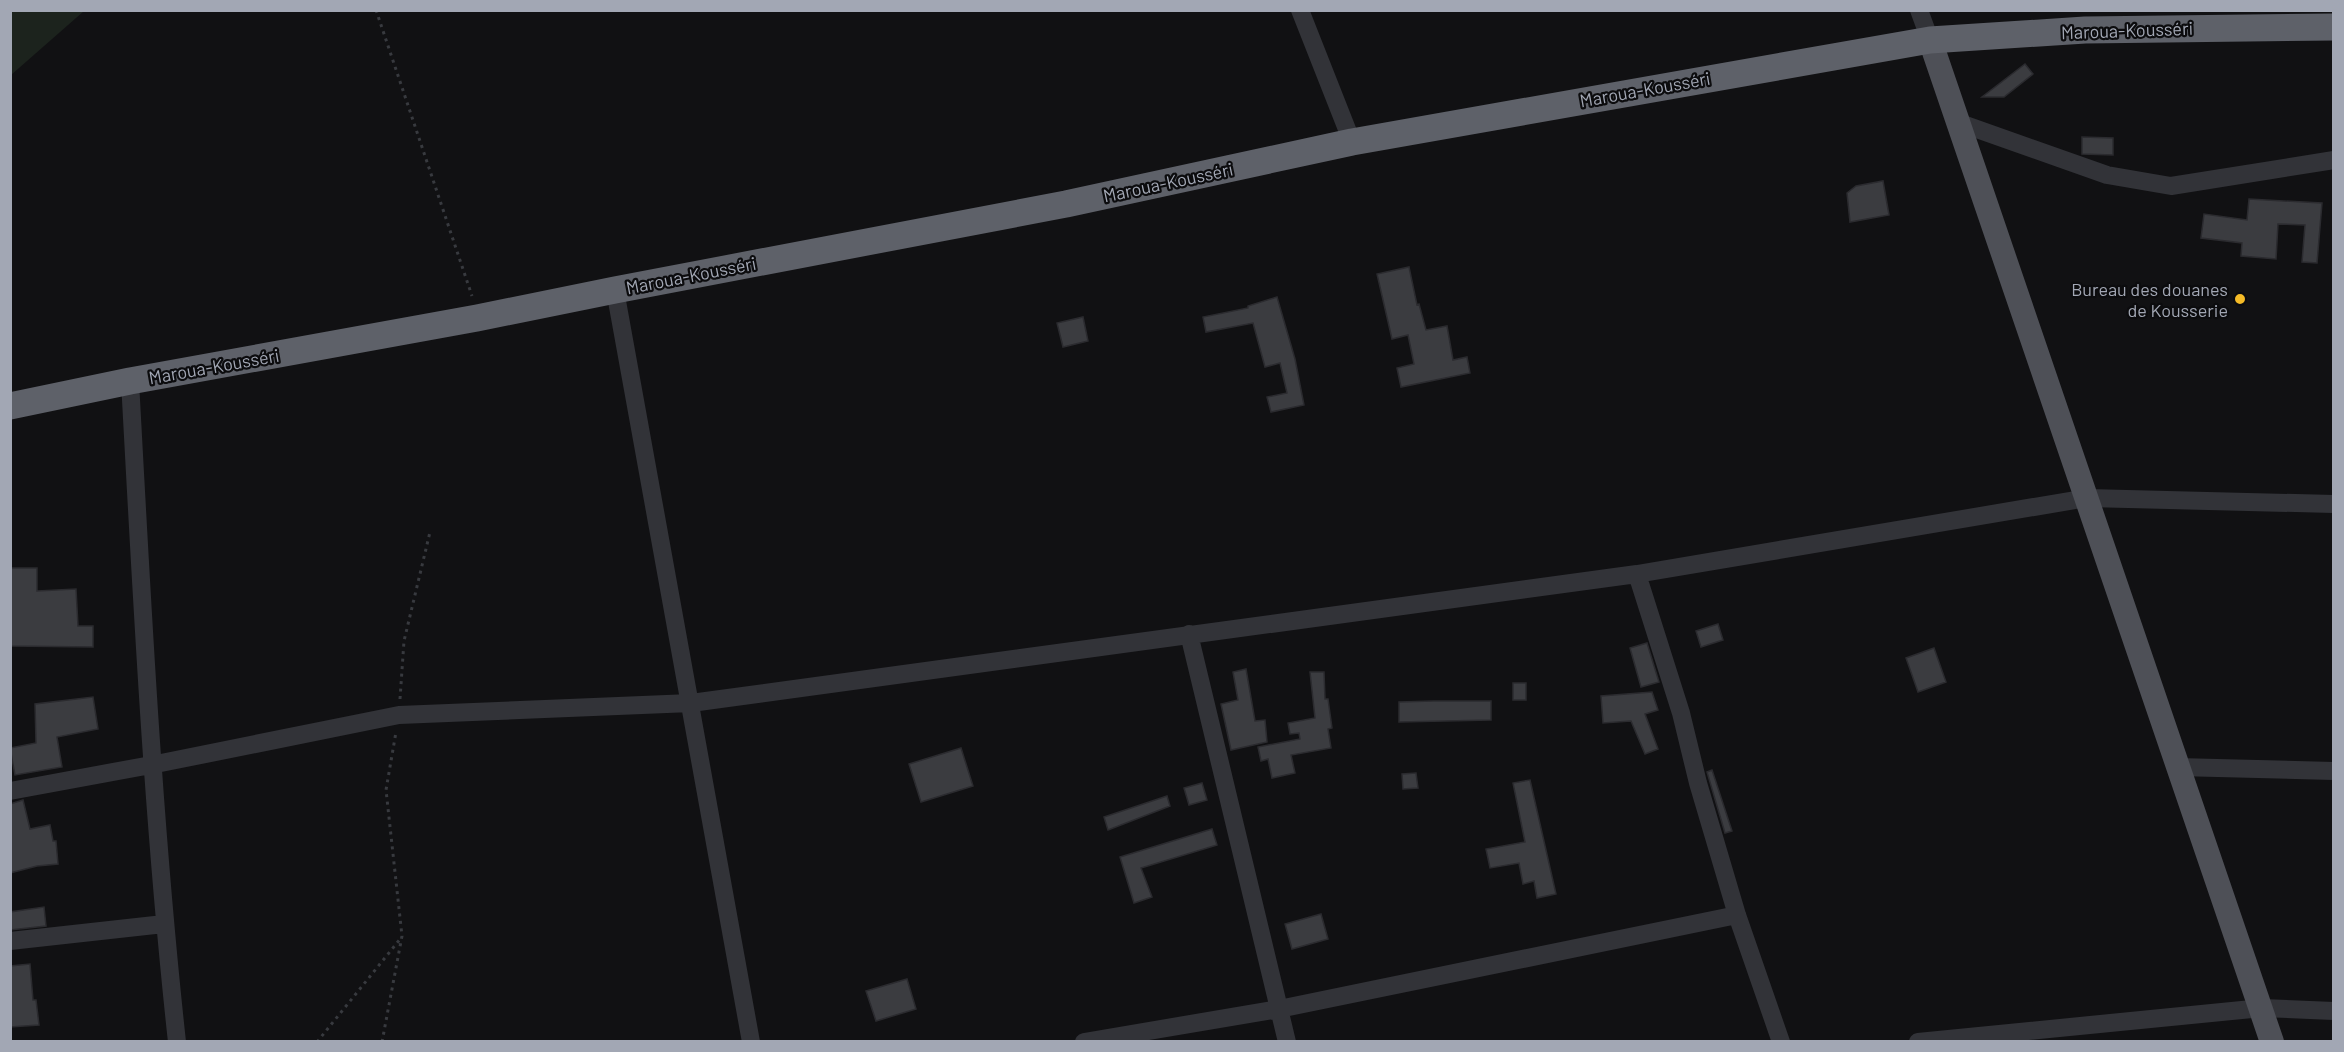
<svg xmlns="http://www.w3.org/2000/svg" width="2344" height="1052" font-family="Barlow,sans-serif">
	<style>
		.green { fill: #1c231d }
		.building { fill: #3b3c40; stroke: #2b2b2f; stroke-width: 1.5 }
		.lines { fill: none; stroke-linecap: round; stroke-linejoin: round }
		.path { stroke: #383a3f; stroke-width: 3; stroke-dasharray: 3 4.5; stroke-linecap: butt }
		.minor { stroke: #323338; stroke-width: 18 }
		.major { stroke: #4e5057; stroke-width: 24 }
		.highway { stroke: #5e6169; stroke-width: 27 }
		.poi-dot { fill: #f5bb27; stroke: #0c0c0e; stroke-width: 2 }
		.labels { text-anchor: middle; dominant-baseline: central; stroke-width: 4.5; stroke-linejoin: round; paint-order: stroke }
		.street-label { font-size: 18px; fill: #a2a7b4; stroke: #0c0c0e }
		.poi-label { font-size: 18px; fill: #a2a7b4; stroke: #0c0c0e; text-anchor: end }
	</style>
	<rect width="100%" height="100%" fill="#111113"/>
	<!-- green -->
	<path class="green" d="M11 10H84V11L11 75Z"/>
	<!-- building -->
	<path class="building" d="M2025 64 2033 74 2004 97H1982Z
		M2082 137 2113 138V155L2082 154Z
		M1883 181 1889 215 1850 222 1847 193 1856 186Z
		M2249 199 2322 203 2317 263 2302 262 2305 225 2278 224 2276 259 2241 256 2242 243 2201 238 2204 214 2247 220Z
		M1409 267 1417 305 1419 304 1426 330 1447 326 1453 360 1467 357 1470 373 1401 387 1397 368 1414 364 1408 335 1392 339 1377 274Z
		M1277 297 1295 359 1304 405 1271 412 1267 397 1287 393 1280 363 1265 367 1253 323 1206 332 1203 317 1248 308V306Z
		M1083 317 1088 341 1063 347 1057 323Z
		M10 568H37V591L76 589 78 626H93V647L10 646Z
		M1718 624 1723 640 1701 647 1696 631Z
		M1647 643 1659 682 1641 687 1630 648Z
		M1934 648 1946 682 1918 692 1906 658Z
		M1246 669 1255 721 1265 720 1267 742 1231 750 1221 704 1238 700 1233 672Z
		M1310 672H1324L1325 699H1328L1332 728 1328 729 1331 748 1291 755 1295 773 1272 778 1268 759 1261 761 1258 747 1300 739 1299 733 1290 734 1288 723 1315 718Z
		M1513 683H1526V700H1513Z
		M1652 692 1658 710 1645 714 1658 749 1645 754 1631 721 1603 723 1601 696Z
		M93 697 98 729 57 737 62 767 15 775 10 748 36 743 35 704Z
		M1433 701H1491V720L1399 722V702Z
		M961 748 973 786 921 802 909 764Z
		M1712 770 1732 831 1725 833 1707 772Z
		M1416 773 1418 788 1403 789 1402 774Z
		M1530 780 1556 894 1537 898 1534 881 1523 884 1519 863 1490 868 1486 849 1525 842 1513 783Z
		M1202 783 1207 800 1189 805 1184 788Z
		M1167 796 1170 806 1108 830 1104 817Z
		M23 800 30 829 50 825 53 841H56L58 864 37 866 10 873V804Z
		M1212 829 1217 845 1141 868 1152 897 1134 903 1120 857Z
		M44 907 46 926 10 930V912Z
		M1321 914 1328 939 1292 949 1285 924Z
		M30 964 33 1000H36L39 1025 10 1027V966Z
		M907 979 916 1009 876 1021 866 991Z"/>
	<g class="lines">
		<!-- path -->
		<path class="path" d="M376 10 472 296
			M400 699 404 641 430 532
			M317 1042 401 938
			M382 1042 402 936 386 790 396 732"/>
		<!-- minor -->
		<path class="minor" d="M1300 10 1352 142
			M1919 10 1930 40
			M1957 122 2107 175 2171 186 2334 160
			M615 290 751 1042
			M130 381C142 602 153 822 177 1042
			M1637 574 1681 713 1698 783 1737 915 1781 1042
			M1189 634 1287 1042
			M2177 767 2334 771
			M10 791 151 765 399 715 691 703 1637 574 2087 498 2334 504
			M10 941 164 924
			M1084 1042 1279 1009 1737 915
			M1918 1042 2262 1008 2334 1011"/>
		<!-- major -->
		<path class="major" d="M1930 40 2272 1042"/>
		<!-- highway -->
		<path class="highway" d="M10 406 130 381 477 318 615 290 1066 204 1352 142 1930 40 2085 30 2334 27"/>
	</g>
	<!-- markers -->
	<circle class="poi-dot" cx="2240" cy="299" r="6"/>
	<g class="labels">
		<!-- street labels -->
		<g class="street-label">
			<text transform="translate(2127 30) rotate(-2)">Maroua-Kousséri</text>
			<text transform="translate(1645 89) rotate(-10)">Maroua-Kousséri</text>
			<text transform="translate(1168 182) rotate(-12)">Maroua-Kousséri</text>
			<text transform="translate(691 275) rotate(-11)">Maroua-Kousséri</text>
			<text transform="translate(214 366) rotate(-10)">Maroua-Kousséri</text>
		</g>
		<!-- poi labels -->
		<g class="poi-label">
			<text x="2228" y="289">Bureau des douanes<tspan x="2228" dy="21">de Kousserie</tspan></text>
		</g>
	</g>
	<!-- border -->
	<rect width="2344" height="1052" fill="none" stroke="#a2a7b4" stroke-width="24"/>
</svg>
